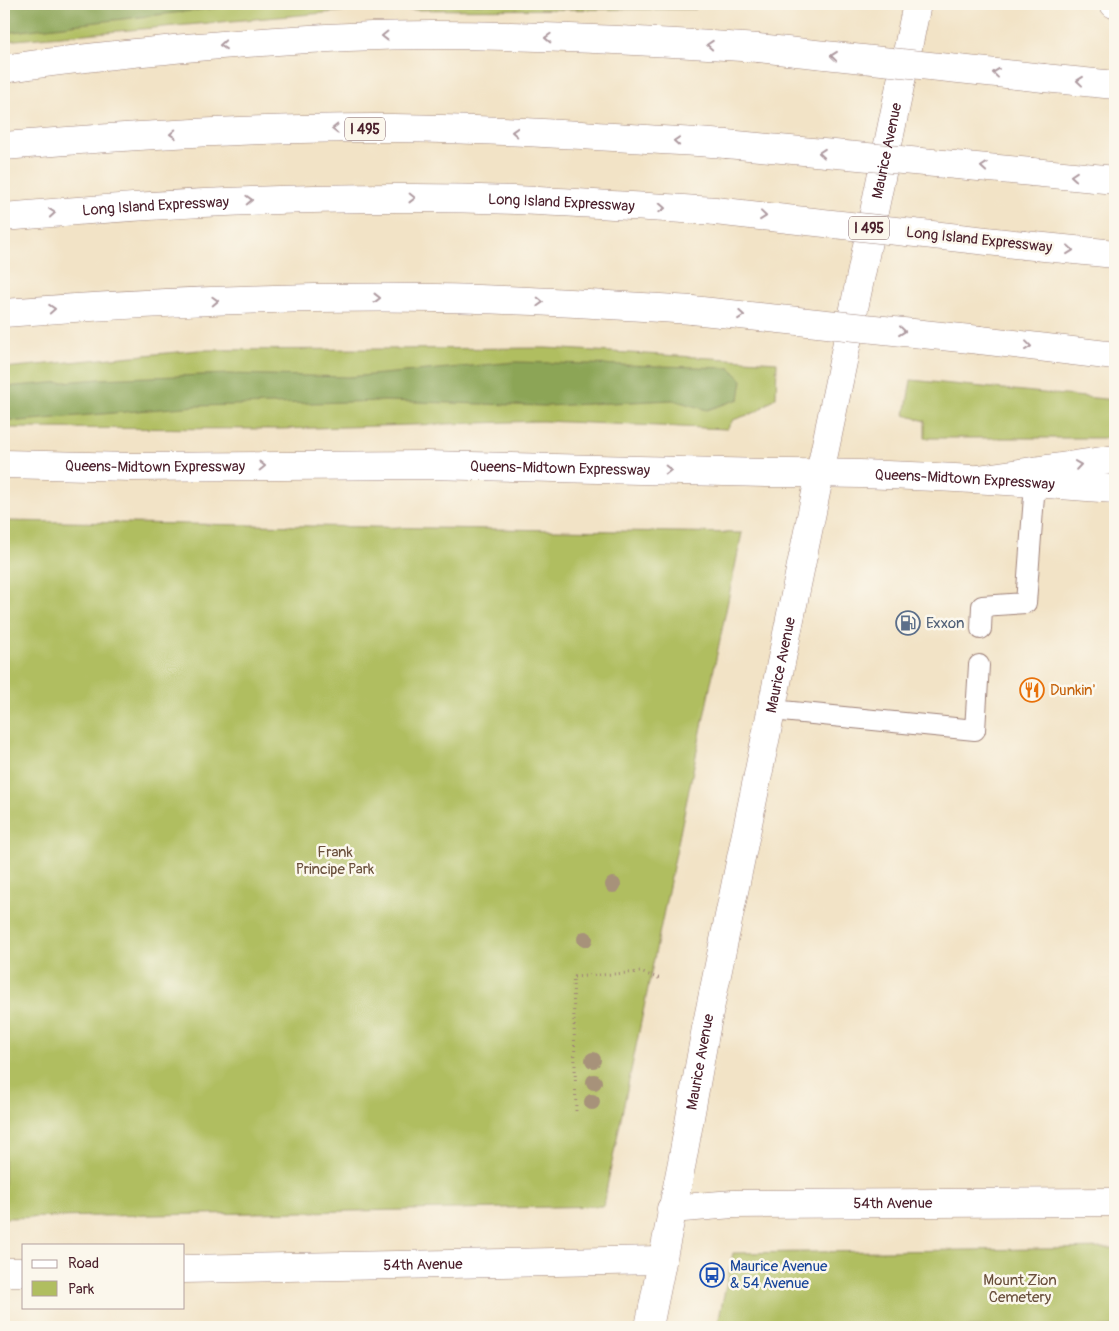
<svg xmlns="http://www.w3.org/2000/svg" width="1119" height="1331" font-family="Pangolin,sans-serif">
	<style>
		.green { fill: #b0be60; stroke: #7d6e46 }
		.forest { fill: #8ca556; stroke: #6b6240 }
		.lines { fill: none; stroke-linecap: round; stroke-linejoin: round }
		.service-casing { stroke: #9e8178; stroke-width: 22 }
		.minor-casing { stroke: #9e8178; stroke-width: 29 }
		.tertiary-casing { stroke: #9e8178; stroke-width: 29 }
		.secondary-casing { stroke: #9e8178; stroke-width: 29 }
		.motorway-casing { stroke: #9e8178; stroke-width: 29 }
		.path { stroke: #9e8178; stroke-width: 3; stroke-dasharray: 1 4; stroke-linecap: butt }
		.service { stroke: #fff; stroke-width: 20 }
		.minor { stroke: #fff; stroke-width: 28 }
		.tertiary { stroke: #fff; stroke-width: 28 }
		.secondary { stroke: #fff; stroke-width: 28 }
		.motorway { stroke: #fff; stroke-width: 28 }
		.motorway-bridge-casing { stroke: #9e8178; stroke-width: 29; stroke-linecap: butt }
		.motorway-bridge { stroke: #fff; stroke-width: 28 }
		.tree { fill: #a7927a }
		.oneway { stroke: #ae9aa0 }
		.labels { text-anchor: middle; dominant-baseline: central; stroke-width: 5; stroke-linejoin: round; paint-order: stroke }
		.shield { fill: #fbf7ec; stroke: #7f6065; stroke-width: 1 }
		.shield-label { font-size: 14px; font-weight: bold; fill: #4a1f2b }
		.street-label { font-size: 15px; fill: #4a1f2b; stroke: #fbf7ec }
		.service-label { font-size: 15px; fill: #4e5e75; stroke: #fbf7ec; text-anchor: start }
		.food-label { font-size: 15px; fill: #c56008; stroke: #fbf7ec; text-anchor: start }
		.park-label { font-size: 15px; fill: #694f3b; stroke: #fbf7ec }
		.transit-label { font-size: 15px; fill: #164399; stroke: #fbf7ec; text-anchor: start }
	</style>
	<rect width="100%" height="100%" fill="#fbf7ec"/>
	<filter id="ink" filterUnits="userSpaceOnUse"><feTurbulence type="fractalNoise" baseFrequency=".02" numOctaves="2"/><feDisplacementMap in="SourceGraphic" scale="10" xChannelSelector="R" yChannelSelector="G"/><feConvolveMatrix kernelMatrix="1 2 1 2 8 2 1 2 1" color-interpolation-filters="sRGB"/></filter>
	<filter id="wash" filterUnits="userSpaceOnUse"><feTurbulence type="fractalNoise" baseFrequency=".0096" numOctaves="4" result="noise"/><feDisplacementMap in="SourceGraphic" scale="20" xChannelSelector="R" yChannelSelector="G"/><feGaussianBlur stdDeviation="1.12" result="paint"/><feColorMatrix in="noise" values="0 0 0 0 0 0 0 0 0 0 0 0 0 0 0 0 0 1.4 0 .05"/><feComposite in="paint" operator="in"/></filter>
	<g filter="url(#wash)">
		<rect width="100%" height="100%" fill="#f2e3c6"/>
		<!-- green -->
		<path class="green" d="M4 4H662L696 9 358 10 4 41Z
			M546 348 777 362 776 397 756 412 733 420 727 429 542 421 280 429 4 428V368L199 350Z
			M911 380 1115 400V438H925V421L905 415Z
			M4 521 742 533 603 1206 4 1218Z
			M1115 1248V1327H717L733 1253Z"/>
		<!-- forest -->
		<path class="forest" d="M4 4H272L225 7 4 33Z
			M516 362 730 368 742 380 739 399 707 410 673 400 546 406 385 401 196 406 19 421 4 419V387L100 379 228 374 349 377Z"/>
	</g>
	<g filter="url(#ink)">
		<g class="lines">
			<!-- service casing -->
			<g class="service-casing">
				<path id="service" d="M981 629 982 606 1026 603 1035 483
					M772 710 975 730 979 665"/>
			</g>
			<!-- minor casing -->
			<g class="minor-casing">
				<g id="minor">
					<path id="s1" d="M671 1209 733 1204 1115 1202"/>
					<path id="s2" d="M184 1269 661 1260"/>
					<path d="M4 1272H24"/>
				</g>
			</g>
			<!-- tertiary casing -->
			<g class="tertiary-casing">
				<g id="tertiary">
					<path id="s3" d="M649 1327 682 1162 706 1028 820 473"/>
				</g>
			</g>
			<!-- secondary casing -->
			<g class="secondary-casing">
				<g id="secondary">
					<path d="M1114 4H1115"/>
					<path id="s4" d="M4 464 131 467 426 465 766 473C883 472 999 480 1115 489"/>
					<path id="s5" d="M820 473 917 4"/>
				</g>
			</g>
			<!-- motorway casing -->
			<g class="motorway-casing">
				<g id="motorway">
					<path d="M4 69C64 59 125 54 185 48 267 41 350 35 432 35 541 35 650 41 758 48"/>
					<path d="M1044 78 1115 85"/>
					<path d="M4 146C133 135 263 127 393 128 504 129 615 137 726 144"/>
					<path d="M1032 172 1115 180"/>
					<path id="s6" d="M4 217C135 205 265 198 397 198 503 197 609 205 715 211"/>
					<path d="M1024 245 1115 254"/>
					<path d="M4 313C147 302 291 296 435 298 521 299 607 305 692 310"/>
					<path d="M980 340 1115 356"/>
					<path d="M978 479 1115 459"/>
				</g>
			</g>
			<!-- path -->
			<path class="path" d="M576 1111 573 977 640 972 661 979"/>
			<!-- service -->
			<use href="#service" class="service"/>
			<!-- minor -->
			<use href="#minor" class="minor"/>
			<!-- tertiary -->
			<use href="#tertiary" class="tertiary"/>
			<!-- secondary -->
			<use href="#secondary" class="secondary"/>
			<!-- motorway -->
			<use href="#motorway" class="motorway"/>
			<!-- motorway-bridge casing -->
			<g class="motorway-bridge-casing">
				<path id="motorway-bridge" d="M758 48 1044 78
					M726 144 1032 172
					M715 211 1024 245
					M692 310 980 340"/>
			</g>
			<!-- motorway-bridge -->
			<use href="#motorway-bridge" class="motorway-bridge"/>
		</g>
		<!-- trees -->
		<g class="tree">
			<circle cx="613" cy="885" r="8"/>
			<circle cx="585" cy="939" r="8"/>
			<circle cx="593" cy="1060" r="8"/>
			<circle cx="594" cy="1082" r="8"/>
			<circle cx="592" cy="1102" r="8"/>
		</g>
		<!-- one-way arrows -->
		<defs><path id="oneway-chevron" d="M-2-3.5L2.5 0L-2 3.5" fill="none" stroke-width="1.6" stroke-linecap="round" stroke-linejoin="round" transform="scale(1.25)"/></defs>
		<g class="oneway">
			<use href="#oneway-chevron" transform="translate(385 36) rotate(179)"/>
			<use href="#oneway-chevron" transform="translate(548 38) rotate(-178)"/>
			<use href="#oneway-chevron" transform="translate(223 45) rotate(175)"/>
			<use href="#oneway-chevron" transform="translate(710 45) rotate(-176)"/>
			<use href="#oneway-chevron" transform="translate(834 56) rotate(-174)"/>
			<use href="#oneway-chevron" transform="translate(996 73) rotate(-174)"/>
			<use href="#oneway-chevron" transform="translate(1080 81) rotate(-174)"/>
			<use href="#oneway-chevron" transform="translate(335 129) rotate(180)"/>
			<use href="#oneway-chevron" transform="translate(515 132) rotate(-177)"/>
			<use href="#oneway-chevron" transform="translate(173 134) rotate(177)"/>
			<use href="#oneway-chevron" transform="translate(677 141) rotate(-176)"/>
			<use href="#oneway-chevron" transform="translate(822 153) rotate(-175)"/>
			<use href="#oneway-chevron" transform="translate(984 167) rotate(-175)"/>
			<use href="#oneway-chevron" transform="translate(1074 176) rotate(-175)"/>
			<use href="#oneway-chevron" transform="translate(412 198) rotate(1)"/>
			<use href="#oneway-chevron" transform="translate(249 200) rotate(-2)"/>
			<use href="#oneway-chevron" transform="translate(662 208) rotate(3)"/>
			<use href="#oneway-chevron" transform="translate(52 213) rotate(-5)"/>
			<use href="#oneway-chevron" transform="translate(763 216) rotate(6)"/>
			<use href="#oneway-chevron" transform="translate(1070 250) rotate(6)"/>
			<use href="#oneway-chevron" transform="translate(377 298)"/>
			<use href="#oneway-chevron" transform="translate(215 301) rotate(-2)"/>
			<use href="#oneway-chevron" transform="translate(540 302) rotate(2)"/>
			<use href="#oneway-chevron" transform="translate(52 309) rotate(-4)"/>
			<use href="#oneway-chevron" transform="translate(741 315) rotate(5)"/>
			<use href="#oneway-chevron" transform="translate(902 331) rotate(6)"/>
			<use href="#oneway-chevron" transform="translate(1028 346) rotate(7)"/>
			<use href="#oneway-chevron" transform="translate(1078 465) rotate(-8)"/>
			<use href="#oneway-chevron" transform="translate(262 466) rotate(-1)"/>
			<use href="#oneway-chevron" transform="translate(668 470) rotate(1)"/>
		</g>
	</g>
	<!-- icons -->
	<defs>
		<g id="fuel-ring" transform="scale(1.25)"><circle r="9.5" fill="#fbf7ec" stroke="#5c6f8a" stroke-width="1.5"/><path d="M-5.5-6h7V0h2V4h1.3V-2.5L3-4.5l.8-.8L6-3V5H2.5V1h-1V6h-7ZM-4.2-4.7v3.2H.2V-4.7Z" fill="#5c6f8a"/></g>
		<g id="restaurant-ring" transform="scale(1.25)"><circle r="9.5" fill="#fbf7ec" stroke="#e8710a" stroke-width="1.5"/><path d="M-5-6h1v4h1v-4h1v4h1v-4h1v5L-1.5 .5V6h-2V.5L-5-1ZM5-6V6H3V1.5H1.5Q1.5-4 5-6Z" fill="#e8710a"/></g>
		<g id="bus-ring" transform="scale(1.25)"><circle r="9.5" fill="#fbf7ec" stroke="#1a4fb4" stroke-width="1.5"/><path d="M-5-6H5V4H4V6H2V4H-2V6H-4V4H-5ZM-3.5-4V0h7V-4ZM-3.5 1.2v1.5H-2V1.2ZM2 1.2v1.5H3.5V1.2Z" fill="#1a4fb4"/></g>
	</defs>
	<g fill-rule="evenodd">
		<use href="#fuel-ring" x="908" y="623"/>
		<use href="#restaurant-ring" x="1032" y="690"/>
		<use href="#bus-ring" x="712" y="1275"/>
	</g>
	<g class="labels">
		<!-- shield labels -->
		<g class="shield">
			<rect x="345" y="117.5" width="40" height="23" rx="4"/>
			<rect x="849" y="216.5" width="40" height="23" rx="4"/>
		</g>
		<g class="shield-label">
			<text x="365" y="129">I 495</text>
			<text x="869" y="228">I 495</text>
		</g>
		<!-- street labels -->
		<g class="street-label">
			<text stroke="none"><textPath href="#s5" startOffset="329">Maurice Avenue</textPath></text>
			<text stroke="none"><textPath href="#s6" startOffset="558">Long Island Expressway</textPath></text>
			<text stroke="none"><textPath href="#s6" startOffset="152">Long Island Expressway</textPath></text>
			<text transform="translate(979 240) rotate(6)">Long Island Expressway</text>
			<text stroke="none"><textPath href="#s4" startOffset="151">Queens-Midtown Expressway</textPath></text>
			<text stroke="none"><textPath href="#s4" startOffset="556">Queens-Midtown Expressway</textPath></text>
			<text stroke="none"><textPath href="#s4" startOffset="961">Queens-Midtown Expressway</textPath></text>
			<text stroke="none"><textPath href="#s3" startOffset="675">Maurice Avenue</textPath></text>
			<text stroke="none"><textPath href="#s3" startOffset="270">Maurice Avenue</textPath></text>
			<text stroke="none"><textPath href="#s1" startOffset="222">54th Avenue</textPath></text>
			<text stroke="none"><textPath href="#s2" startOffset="239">54th Avenue</textPath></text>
		</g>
		<!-- service labels -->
		<g class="service-label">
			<text x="926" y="623">Exxon</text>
		</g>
		<!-- food labels -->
		<g class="food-label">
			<text x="1050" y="690">Dunkin'</text>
		</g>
		<!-- park labels -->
		<g class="park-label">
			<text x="335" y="852">Frank<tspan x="335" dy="17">Principe Park</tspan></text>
			<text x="1020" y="1280">Mount Zion<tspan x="1020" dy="17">Cemetery</tspan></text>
		</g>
		<!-- transit labels -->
		<g class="transit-label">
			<text x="730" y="1266">Maurice Avenue<tspan x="730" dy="17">&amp; 54 Avenue</tspan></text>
		</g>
	</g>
	<!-- margin -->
	<rect width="1119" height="1331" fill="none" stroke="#fbf7ec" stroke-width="20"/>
	<!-- legend -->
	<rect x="22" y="1244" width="162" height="65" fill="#fbf7ec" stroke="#b4a19f"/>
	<rect x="32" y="1260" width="25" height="8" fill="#ffffff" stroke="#b4a19f"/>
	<text x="68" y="1268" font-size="15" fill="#4a1f2b">Road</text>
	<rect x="32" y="1281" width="25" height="15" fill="#b0be60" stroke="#b4a19f"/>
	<text x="68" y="1294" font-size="15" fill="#4a1f2b">Park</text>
</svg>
